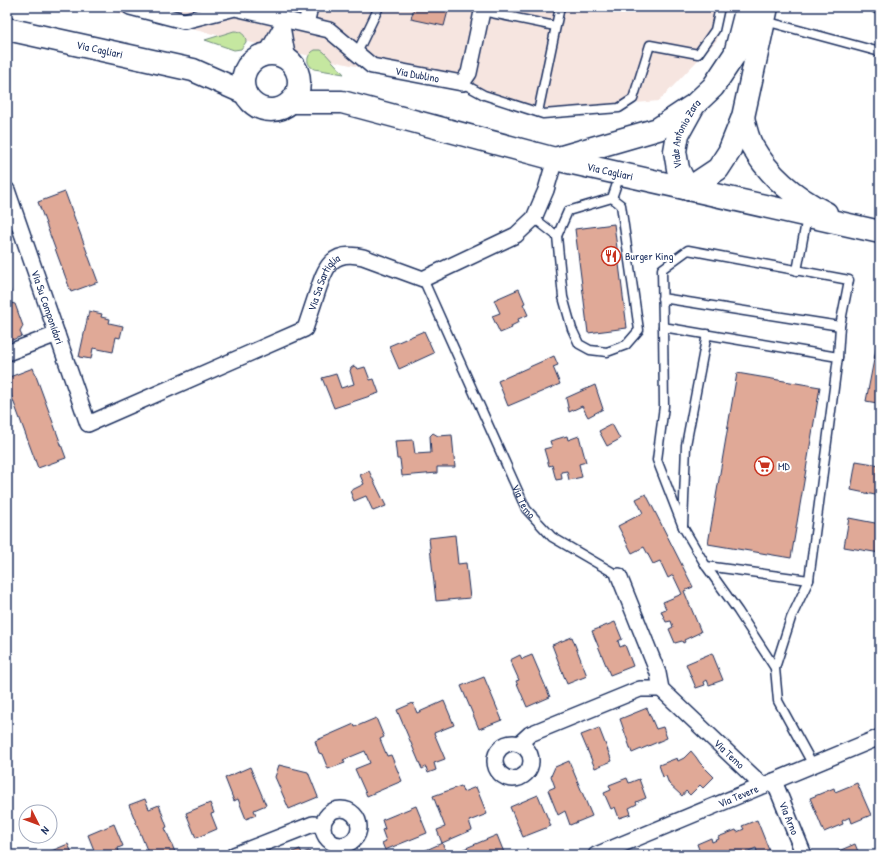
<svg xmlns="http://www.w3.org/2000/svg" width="887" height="862" font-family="'Patrick Hand',sans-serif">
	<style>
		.built { fill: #f6e5e0 }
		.green { fill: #c5e7a0; stroke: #708b7f }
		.building { fill: #e0a997; stroke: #1b2f5e }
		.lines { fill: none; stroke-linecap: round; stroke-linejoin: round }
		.lane-casing { stroke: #1b2f5e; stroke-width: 11 }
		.street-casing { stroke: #1b2f5e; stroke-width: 18 }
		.secondary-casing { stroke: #1b2f5e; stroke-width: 25 }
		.lane { stroke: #fff; stroke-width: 8 }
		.street { stroke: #fff; stroke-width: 15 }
		.secondary { stroke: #fff; stroke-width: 22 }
		.labels { text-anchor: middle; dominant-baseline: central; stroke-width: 4; stroke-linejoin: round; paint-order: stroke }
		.street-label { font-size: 11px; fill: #1b2f5e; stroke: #fff }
		.poi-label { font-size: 11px; fill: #1b2f5e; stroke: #fff; text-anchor: start }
	</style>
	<rect width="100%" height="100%" fill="#fff"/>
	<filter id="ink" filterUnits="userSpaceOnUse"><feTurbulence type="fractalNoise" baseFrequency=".025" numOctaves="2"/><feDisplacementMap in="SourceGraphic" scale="8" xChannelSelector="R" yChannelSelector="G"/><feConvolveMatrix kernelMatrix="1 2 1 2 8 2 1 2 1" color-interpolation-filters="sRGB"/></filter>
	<g filter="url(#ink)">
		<!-- built -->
		<path class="built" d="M92 7H726L717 40 659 101 552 110Z"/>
		<!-- green -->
		<path class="green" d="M234 31C241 31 246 35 246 42L241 49 234 50 205 40Z
			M315 50H321L324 52 344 74 314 69C305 64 306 55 315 50Z"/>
		<!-- building -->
		<path class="building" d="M414 7H449L444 26 411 19Z
			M65 192 98 282 71 292 38 202Z
			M614 224 627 328 588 333 575 229Z
			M7 282 11 293 9 295 11 303 15 304 23 326 20 332 22 336 7 342Z
			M519 289 525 303 523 304 528 315 518 319 519 322 511 326 512 328 500 333 492 316 500 313 494 300Z
			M89 311 102 314 101 317 110 319 109 323 123 326 120 338 116 337 113 352 93 348 91 359 79 357Z
			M424 331 434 353 399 369 389 346Z
			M877 344H880V401H878L877 403 866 401Z
			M554 356 558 365 553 367 560 384 508 406 498 381Z
			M354 366 358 369 365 367 370 380 374 379 379 393 334 408 322 378 336 374 341 388 354 384 350 371 351 368Z
			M33 368 66 458 38 468 7 384V378Z
			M737 373 820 387 791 558 708 544Z
			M595 385 603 409 588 417 582 406 569 412 566 398Z
			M880 408V432L876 431Z
			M612 424 620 439 607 446 599 431Z
			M433 433 438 436 452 435 455 467H437V473L402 476 400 459H397L395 441 413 440 415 454 431 453 430 436Z
			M567 436 568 440 579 436 586 462 579 464 582 477 569 480 567 471 561 472 562 479 556 480 552 465 549 466 544 449 552 447 550 441Z
			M856 461 880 465V496L851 490Z
			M369 471 386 506 373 511 366 496 354 501 350 491 364 484 360 475Z
			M646 494 693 587 684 591 701 632 684 640 685 642 683 643 682 641 675 643 669 629 673 627 671 621 666 622 661 611 666 609 663 602 682 594 673 575 668 578 660 561 653 564 644 547 632 553 618 526 643 513 636 499Z
			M849 518 880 524V553L844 547Z
			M455 535 458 564 466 563 470 598 436 601 429 538Z
			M615 622 622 639 618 641 620 647 625 645 633 666 610 675 592 631Z
			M572 637 587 676 567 684 552 645Z
			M712 653 723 680 709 685 707 680 704 682 705 685 696 688 686 664Z
			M520 655 522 659 532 655 550 697 527 707 516 681 519 680 510 660Z
			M484 677 502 720 479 729 461 686Z
			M444 701 454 725 434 733 445 759 434 763 436 770 428 773 426 767 422 769 397 710 413 703 417 713Z
			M647 708 656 729 663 727 667 738 632 753 620 719Z
			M376 718 384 737 380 739 387 756 391 755 402 781 367 796 355 769 370 763 365 751 343 760 345 763 328 769 322 754 319 753 315 741 354 724 355 727Z
			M599 728 612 761 595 768 581 735Z
			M691 751 696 757 700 763 714 777 703 788 700 785 690 795 686 791 682 796 669 784 666 776 663 777 659 765 677 758 678 761 684 758Z
			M569 761 592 816 570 825 565 811 558 815 548 790 555 787 551 776 555 767Z
			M279 765 308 772 318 797 289 809 275 777Z
			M250 767 266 805 254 810 256 815 246 819 238 799 234 801 225 778Z
			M627 778 629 783 639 779 646 798 636 802 637 804 629 808 631 814 619 818 615 807 611 809 604 793 611 790 609 785Z
			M857 783 871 815 852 823 850 817 842 821 843 824 824 832 810 798 834 788 835 792Z
			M461 786 463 792 476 787 487 814 469 821 472 830 442 843 437 830 445 827 433 796Z
			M538 795 551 826 523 837 510 807Z
			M145 799 149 809 159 805 167 827 165 828 175 852 166 855H149L129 805Z
			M210 803 214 813 211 814 217 829 196 838 186 813Z
			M416 806 427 833 385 850 382 843 386 841 382 830 385 829 382 820Z
			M757 820 771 855H758L756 848 739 855H701L697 844 711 838 712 842 719 839 718 837 736 830 737 832 744 829 742 826Z
			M114 824 123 846 118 848 120 855H96L88 835Z
			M497 835 505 855H461L459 851Z
			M442 843 448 855H425L424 851Z
			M68 844 73 855H42Z
			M855 844 859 854 862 853 863 855H834V853Z
			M300 849 302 853 309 851 311 855H286Z"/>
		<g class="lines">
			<!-- lane casing -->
			<g class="lane-casing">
				<g id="lane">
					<path d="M876 9 880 10"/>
					<path d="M482 11 555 26"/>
					<path d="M765 21 880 52"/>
					<path d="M357 53 379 7"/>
					<path d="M462 83 484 95 543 114 619 108 633 99 650 45 698 54 715 30 720 7"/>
					<path d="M538 112 560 7"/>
					<path d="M534 218 557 236 568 211 612 198 620 175"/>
					<path d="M557 236 563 297 572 329 579 344 590 350 607 352 626 345 639 330 621 205 612 198"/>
					<path d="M797 271 807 217"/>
					<path id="s1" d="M423 279 526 509 552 537 619 576"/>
					<path d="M662 298 840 326 849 280 688 250 662 269 663 327"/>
					<path d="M707 334 686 445 683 527 706 566 738 611 775 668"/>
					<path d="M838 357 840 326"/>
					<path d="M683 527 657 460 664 406 663 327 838 357 809 580 791 618 775 668 778 701 813 765"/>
					<path d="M706 566 809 580"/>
				</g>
			</g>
			<!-- street casing -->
			<g class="street-casing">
				<g id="street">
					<path id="s2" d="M130 7 184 21 235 8 329 30 372 66 462 83 469 73 483 7"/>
					<path d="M306 24 310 7"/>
					<path d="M282 26 288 60"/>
					<path d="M266 54 282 26 283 19"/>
					<path id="s3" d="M7 190 88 424 305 329C309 317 313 305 317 293 325 268 331 249 363 257L423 279 516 235 534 218 546 190 555 159"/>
					<path d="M7 353 57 334"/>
					<path id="s4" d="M619 576 658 673 661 689 763 786"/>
					<circle cx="513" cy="761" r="18"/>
					<path d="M519 744 530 734 640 689H661"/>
					<path id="s5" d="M774 781 804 855"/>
					<circle cx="341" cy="827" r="18"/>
					<path d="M234 855 313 824 323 825"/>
					<path id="s6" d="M596 855 880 737"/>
				</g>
			</g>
			<!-- secondary casing -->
			<g class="secondary-casing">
				<g id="secondary">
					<path id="s7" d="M7 29 193 70 245 93"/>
					<circle cx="271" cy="82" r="28"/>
					<path id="s8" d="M291 102H342L555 159 880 232"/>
					<path d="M743 117C745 126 747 137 752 146 769 176 796 198 826 213"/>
					<path d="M558 158 658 129 691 107"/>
					<path d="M688 189 718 169 729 152 743 117 767 7"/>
					<path id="s9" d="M688 189 678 169 675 151 678 134 694 105 713 87 735 54 747 7"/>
				</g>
			</g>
			<!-- lane -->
			<use href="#lane" class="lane"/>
			<!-- street -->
			<use href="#street" class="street"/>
			<!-- secondary -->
			<use href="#secondary" class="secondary"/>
		</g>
	</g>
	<!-- icons -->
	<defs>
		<g id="restaurant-ring" transform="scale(1)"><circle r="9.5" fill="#fff" stroke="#c8321e" stroke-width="1.5"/><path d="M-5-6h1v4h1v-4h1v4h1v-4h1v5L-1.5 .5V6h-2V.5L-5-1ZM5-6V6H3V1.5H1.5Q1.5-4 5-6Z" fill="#c8321e"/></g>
		<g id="supermarket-ring" transform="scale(1)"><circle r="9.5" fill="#fff" stroke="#c8321e" stroke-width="1.5"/><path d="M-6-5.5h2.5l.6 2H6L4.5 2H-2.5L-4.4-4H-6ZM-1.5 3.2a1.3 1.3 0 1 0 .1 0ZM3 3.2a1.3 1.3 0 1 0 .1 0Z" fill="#c8321e"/></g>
	</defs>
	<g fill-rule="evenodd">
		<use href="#restaurant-ring" x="611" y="256"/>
		<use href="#supermarket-ring" x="764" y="466"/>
	</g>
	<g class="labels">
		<!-- street labels -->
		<g class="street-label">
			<text stroke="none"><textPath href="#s7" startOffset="95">Via Cagliari</textPath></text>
			<text stroke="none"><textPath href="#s2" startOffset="307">Via Dublino</textPath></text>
			<text stroke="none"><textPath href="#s9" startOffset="60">Viale Antonio Zara</textPath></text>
			<text stroke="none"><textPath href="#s8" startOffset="328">Via Cagliari</textPath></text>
			<text stroke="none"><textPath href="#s3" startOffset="535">Via Sa Sartiglia</textPath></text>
			<text stroke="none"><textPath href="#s3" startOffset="124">Via Su Componidori</textPath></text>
			<text stroke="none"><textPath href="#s1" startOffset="244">Via Temo</textPath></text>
			<text stroke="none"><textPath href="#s4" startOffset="215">Via Temo</textPath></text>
			<text stroke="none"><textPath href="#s6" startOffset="154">Via Tevere</textPath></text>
			<text stroke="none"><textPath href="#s5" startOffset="40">Via Arno</textPath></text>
		</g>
		<!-- poi labels -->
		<g class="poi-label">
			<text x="625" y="256">Burger King</text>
			<text x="778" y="466">MD</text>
		</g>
	</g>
	<!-- margin -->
	<rect width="887" height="862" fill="none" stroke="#fff" stroke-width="24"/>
	<rect x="12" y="12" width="863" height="838" fill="none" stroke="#1b2f5e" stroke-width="1.5" filter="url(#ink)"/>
	<!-- north arrow -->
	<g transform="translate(38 824) rotate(132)"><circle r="19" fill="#ffffff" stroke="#a4acbf"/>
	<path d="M0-3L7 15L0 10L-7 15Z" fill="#c8321e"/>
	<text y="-6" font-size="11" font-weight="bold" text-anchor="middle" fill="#1b2f5e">N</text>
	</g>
</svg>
